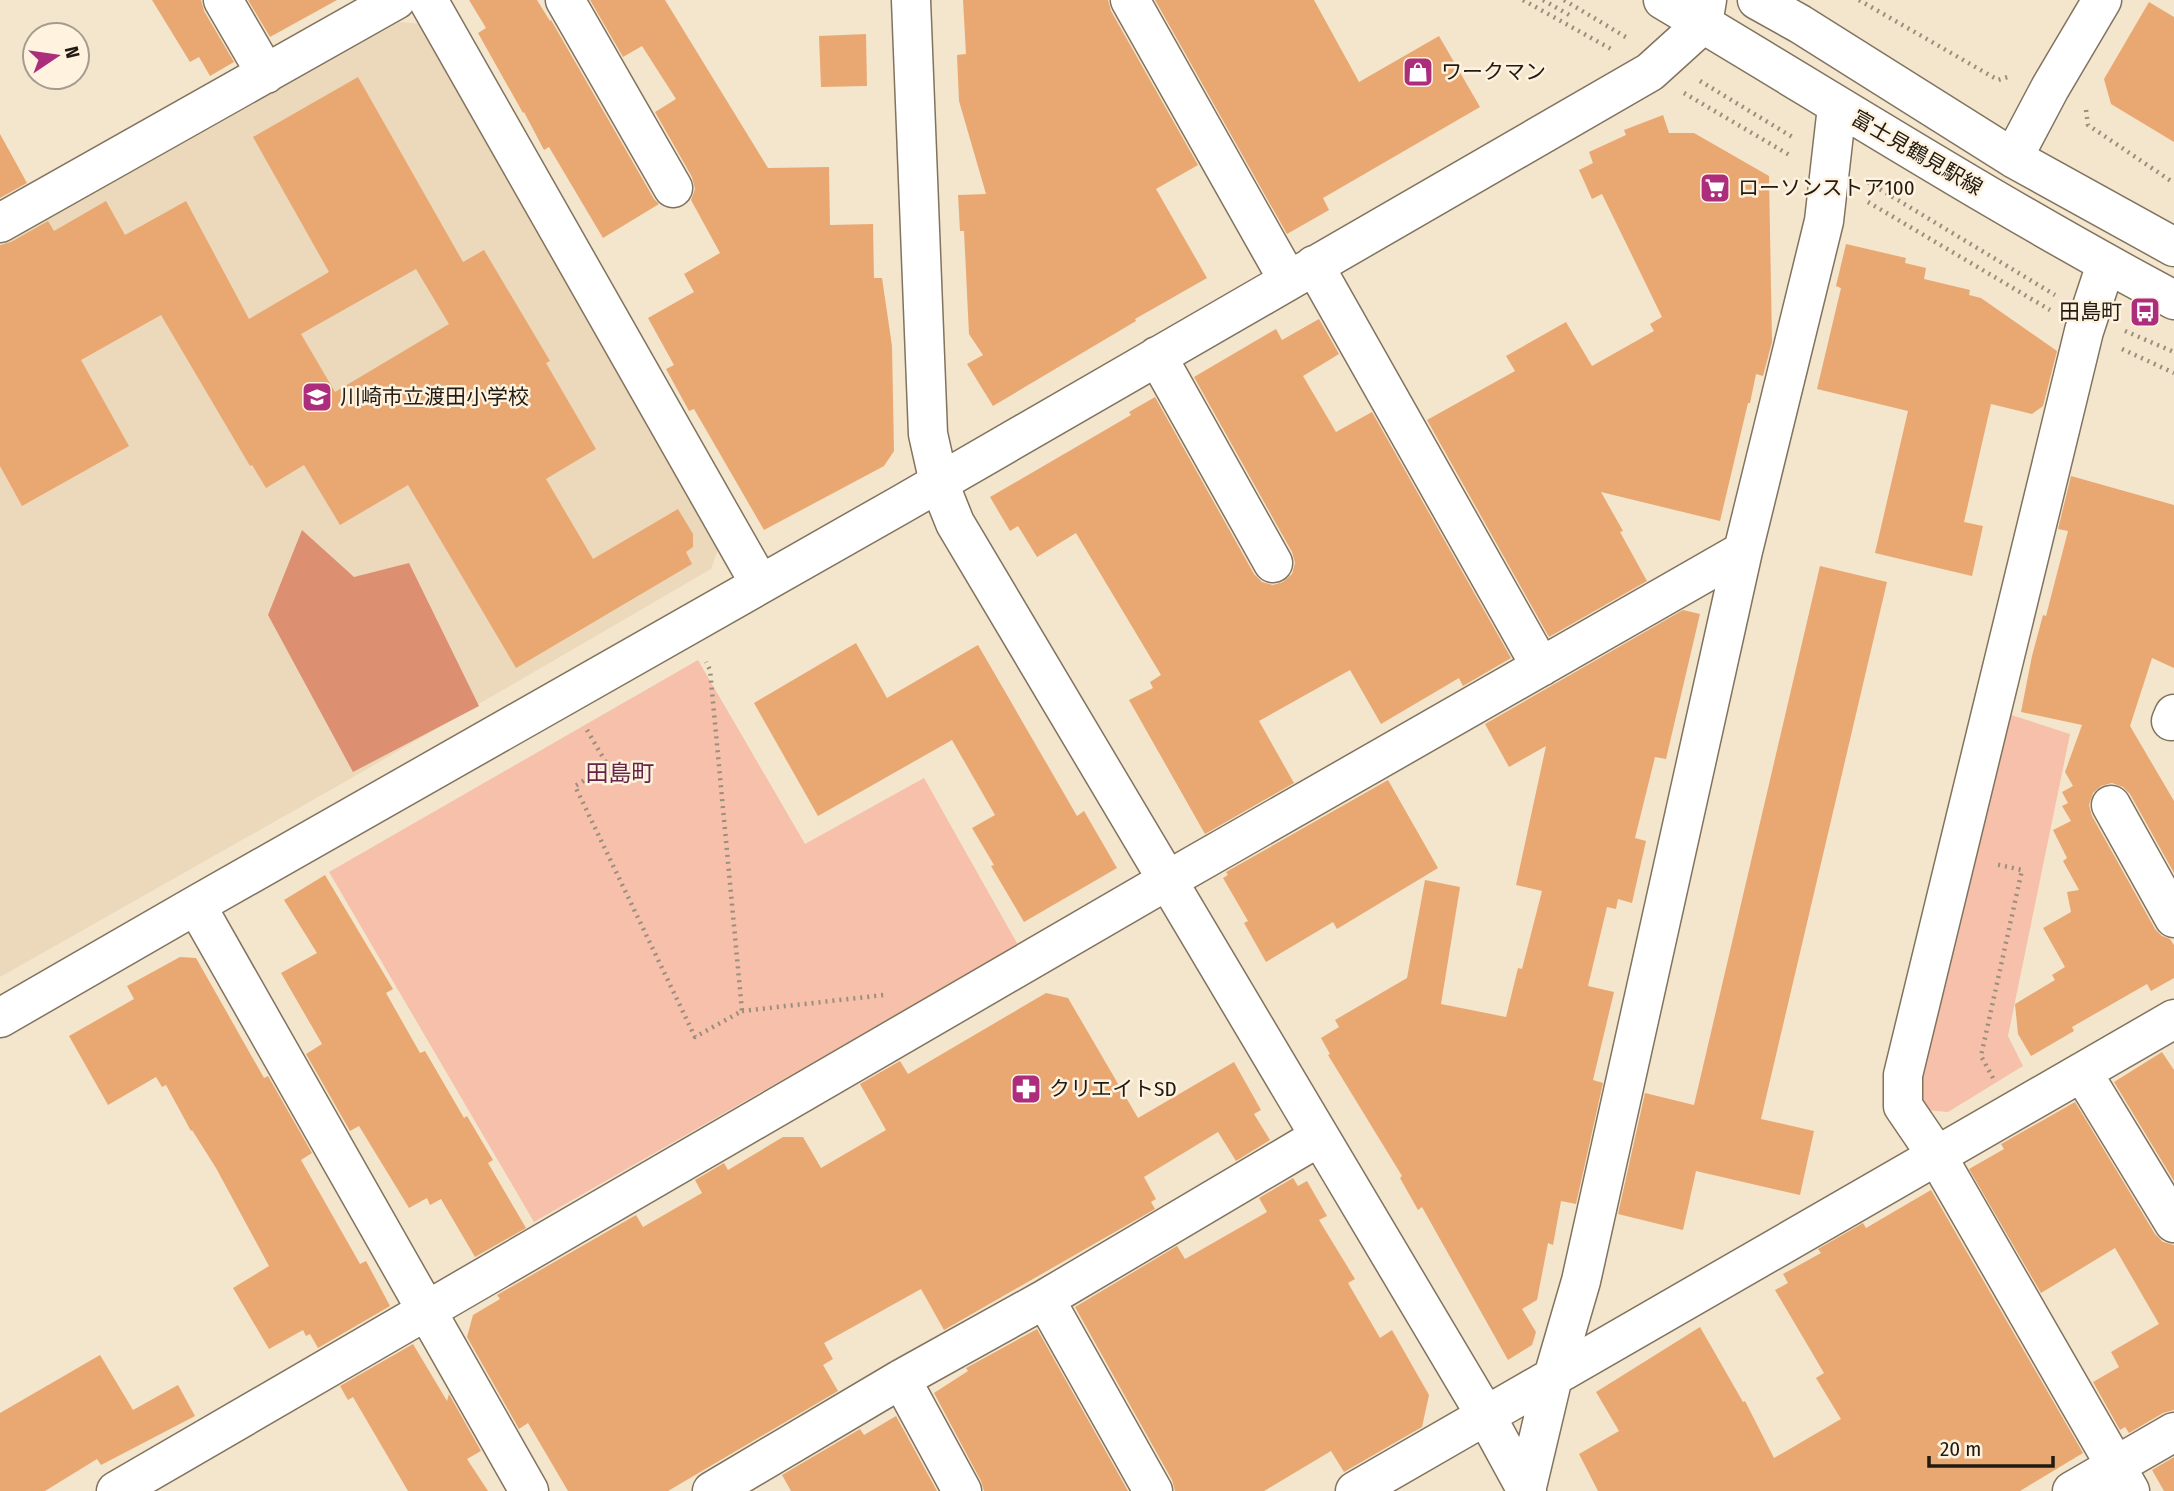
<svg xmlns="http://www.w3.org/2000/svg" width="2174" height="1491" font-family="'Fira Sans Condensed','Noto Sans JP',sans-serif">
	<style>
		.built { fill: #ecd8ba }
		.green { fill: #f6c0ab }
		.forest { fill: #dd8f71 }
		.building { fill: #e9a872; fill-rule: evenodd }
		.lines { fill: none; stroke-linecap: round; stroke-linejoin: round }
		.minor-casing { stroke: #81735e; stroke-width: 41 }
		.path { stroke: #9a8f7d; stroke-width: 4.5; stroke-dasharray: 2 5; stroke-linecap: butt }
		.minor { stroke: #fff; stroke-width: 38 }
		.labels { text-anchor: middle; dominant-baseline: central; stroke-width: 5; stroke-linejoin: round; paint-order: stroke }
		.poi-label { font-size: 21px; fill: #201a12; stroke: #fff2df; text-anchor: start }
		.street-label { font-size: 21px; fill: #201a12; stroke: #fff2df }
		.neighbourhood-label { font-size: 23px; fill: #632548; stroke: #fff2df }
	</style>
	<rect width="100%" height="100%" fill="#f4e5cd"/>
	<!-- built -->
	<path class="built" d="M400 22 421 24 719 547 711 569 355 776 0 977V246Z"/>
	<!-- green -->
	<path class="green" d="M698 660 805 844 924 778 1018 945 534 1222 329 872Z
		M2005 713 2070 734 2008 1036 2023 1066 1948 1112 1925 1110 1915 1089Z"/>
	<!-- forest -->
	<path class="forest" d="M302 530 354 577 409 563 479 706 353 772 268 615Z"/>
	<!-- building -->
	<path class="building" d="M152 0H201L204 11 234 62 210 76 199 57 190 62Z
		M248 0H337L270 37Z
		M469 0H537L550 21 551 20 654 199 659 204 603 238 549 147 544 150 524 112 523 113 478 33 486 28Z
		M590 0H665L768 168 829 167 830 225 873 224 874 278H882L892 346 894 451 884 466 764 530 694 409 689 411 666 369 674 365 648 318 694 292 684 274 720 253 691 200 695 189 692 177 655 112 676 99 642 46 623 57Z
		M963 0H1108L1111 11 1198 165 1156 189 1207 278 1135 319 1136 321 993 406 967 364 983 355 969 334 964 231H960L958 195 986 194 959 101 957 55 966 54Z
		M1155 0H1314L1359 82 1439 36 1480 107 1323 198 1329 210 1287 234Z
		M2149 2 2174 17V142L2111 104 2104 79Z
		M866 34 867 86 821 87 819 36Z
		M358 77 463 262 484 250 550 361 546 363 596 449 546 479 593 559 678 509 693 534V547L686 552 692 564 516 668 408 485 340 525 304 465 266 488 252 465 250 466 161 315 81 360 129 446 22 506 0 466V245L11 242 48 221 54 231 106 201 125 235 186 201 249 319 329 272 253 137ZM416 269 449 324 335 392 301 334Z
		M1663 115 1669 133H1694L1769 176 1772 342 1763 376 1756 374 1750 403H1748L1720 521 1601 492 1623 531 1620 532 1647 581 1549 637 1427 420 1515 371 1506 356 1566 322 1592 366 1654 331 1650 324 1662 317 1602 194 1592 199 1579 170 1593 163 1589 152 1626 135 1624 130Z
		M0 134 27 183 0 198Z
		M1846 244 1906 258 1905 263 1926 268 1924 279 1970 290 1969 295 1981 298 2057 351 2043 406 2032 414 1991 404 1964 522 1983 526 1972 576 1875 553 1908 411 1817 389 1841 288 1836 286Z
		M1319 319 1339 354 1303 376 1336 432 1372 412 1511 658 1463 686 1459 678 1381 724 1350 670 1259 721 1294 783 1205 834 1129 700 1153 688 1150 682 1161 675 1076 533 1037 557 1018 526 1010 531 990 497 1131 415 1129 412 1155 397 1254 574 1262 582 1273 585 1283 582 1292 574 1295 563 1292 552 1194 377 1276 329 1282 340Z
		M2071 476 2174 505V668L2152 658 2130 726 2174 801V873L2130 794 2123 787 2112 783 2101 786 2093 793 2089 805 2092 816 2155 929 2162 936 2170 939 2174 945V978L2151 991 2147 984 2072 1027 2074 1031 2031 1056 2018 1034 2015 1004 2055 980 2052 975 2065 967 2043 928 2071 912 2067 892 2079 890 2063 861 2067 858 2053 830 2071 821 2062 806 2068 803 2062 792 2073 786 2065 772 2082 725 2021 712 2032 656 2043 615 2046 616 2068 531 2058 529Z
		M1820 566 1887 582 1761 1119 1814 1131 1800 1195 1696 1171 1683 1230 1618 1214 1645 1093 1694 1105Z
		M1683 610 1700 614 1666 759 1655 757 1635 838 1646 841 1632 903 1618 899 1616 909 1607 907 1588 986 1614 992 1593 1080 1603 1083 1576 1204 1561 1201 1553 1245 1548 1243 1537 1300 1522 1309 1536 1332 1532 1345 1508 1360 1422 1207 1418 1210 1400 1178 1402 1176 1328 1055 1330 1054 1321 1038 1339 1027 1335 1020 1407 978 1425 880 1460 887 1441 1004 1506 1017 1518 968 1522 969 1542 891 1516 885 1546 746 1509 767 1485 724Z
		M856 643 887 698 978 645 1077 816 1084 811 1117 868 1024 922 991 866 994 865 972 828 995 815 952 740 818 816 754 703Z
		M1388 780 1438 868 1337 929 1333 922 1266 962 1244 923 1248 921 1223 878 1228 875 1226 872Z
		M325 875 393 989 386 993 420 1053 425 1051 464 1118 467 1116 493 1160 488 1163 526 1228 475 1257 441 1199 430 1205 427 1198 409 1208 359 1126 350 1131 306 1054 322 1044 281 973 317 953 284 900Z
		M180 957 196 958 264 1078 268 1076 312 1153 301 1160 360 1264 366 1261 390 1306 318 1348 310 1334 306 1336 303 1330 269 1349 233 1288 269 1266 216 1168 192 1130 191 1131 166 1085 162 1087 156 1077 108 1105 69 1036 134 999 127 986Z
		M1046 993 1068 998 1138 1118 1234 1062 1261 1110 1254 1114 1270 1140 1236 1161 1218 1132 1144 1177 1156 1199 1151 1202 1155 1209 944 1330 921 1289 824 1343 833 1359 823 1365 838 1391 668 1491H568L528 1423 519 1429 467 1337 473 1315 500 1299 497 1295 636 1215 643 1227 702 1193 695 1180 724 1163 728 1170 783 1137H803L821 1168 886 1130 860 1084 900 1061 908 1074Z
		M2162 1052 2174 1070V1181L2114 1082Z
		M2075 1102 2155 1234 2163 1242 2174 1245V1410L2163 1413 2129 1433 2125 1427 2120 1430 2093 1382 2119 1367 2111 1352 2159 1324 2115 1248 2041 1293 1969 1169 2004 1149 2001 1144Z
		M1293 1178 1298 1186 1307 1181 1327 1216 1319 1220 1355 1279 1348 1283 1380 1338 1392 1330 1429 1395 1422 1427 1344 1472 1331 1451 1264 1491H1175L1172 1480 1075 1307 1177 1246 1185 1259 1267 1212 1259 1198Z
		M1931 1190 2083 1453 2020 1491H1598L1579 1454 1619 1431 1596 1392 1700 1327 1743 1402 1745 1401 1774 1458 1841 1419 1816 1378 1824 1373 1775 1290 1788 1283 1783 1274 1821 1253 1818 1249 1863 1223 1866 1228Z
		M1037 1329 1128 1491H984L981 1481 934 1393 968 1371 966 1368Z
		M413 1344 447 1401 449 1394 481 1451 467 1459 488 1491H408L353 1397 348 1400 340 1386Z
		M100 1355 133 1410 178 1385 195 1416 101 1465 97 1459 45 1491H0V1413Z
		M896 1416 937 1491H791L782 1475 860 1429 864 1435Z
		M2174 1457V1491H2164L2152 1470Z"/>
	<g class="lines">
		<!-- minor casing -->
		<g class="minor-casing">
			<path id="minor" d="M223 0 266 74
				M428 0 760 584
				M565 0 673 188
				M911 0 928 434 939 483 955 523 1486 1416 1527 1491
				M1130 0 1288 280
				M1663 0C1833 101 1999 207 2174 300
				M1757 0 1800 24 2013 158 2174 247
				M2013 158 2050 88 2102 0
				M0 223 396 0
				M2106 264 2084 331 1903 1075V1106L1937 1156 2130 1491
				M1314 265 1541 667
				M1157 356 1273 563
				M2171 721 2174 714
				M2111 805 2174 918
				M196 905 529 1491
				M0 1018 196 905 902 504 1650 72 1703 24 1707 0
				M2082 1072 2174 1223
				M1045 1299 1153 1491
				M901 1379 962 1491
				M116 1491 1168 880 1743 551
				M712 1491 901 1379 1045 1299 1319 1137
				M1355 1491 2174 1019
				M1526 1491 1553 1377 1581 1281 1743 551 1824 221 1837 107
				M2072 1491 2174 1432"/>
		</g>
		<!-- path -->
		<path class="path" d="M1523 0 1611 49
			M1543 0 1571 16
			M1564 0 1629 39
			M1859 0 1998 80 2011 76
			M1700 81 1794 138
			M1684 93 1791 156
			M2086 110 2088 125 2174 183
			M1868 182 2055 295
			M1868 202 2050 310
			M2125 331 2174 352
			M2122 349 2174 373
			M587 730 608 766 575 786 695 1037 742 1011 710 670 706 662
			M742 1011 884 995
			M1993 1078 1981 1056 2022 870 1995 864"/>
		<!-- minor -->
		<use href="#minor" class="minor"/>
	</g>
	<!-- icons -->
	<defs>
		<g id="shop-square" transform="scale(1.575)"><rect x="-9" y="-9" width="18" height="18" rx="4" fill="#ac2d7b" stroke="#fff2df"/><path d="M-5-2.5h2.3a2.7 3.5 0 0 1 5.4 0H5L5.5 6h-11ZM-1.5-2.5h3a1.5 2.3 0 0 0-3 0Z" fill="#fff"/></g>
		<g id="supermarket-square" transform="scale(1.575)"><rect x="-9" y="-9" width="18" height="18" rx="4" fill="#ac2d7b" stroke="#fff2df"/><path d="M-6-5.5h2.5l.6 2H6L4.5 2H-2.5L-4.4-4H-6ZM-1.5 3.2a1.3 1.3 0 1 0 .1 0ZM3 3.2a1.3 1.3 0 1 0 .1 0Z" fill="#fff"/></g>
		<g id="bus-square" transform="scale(1.575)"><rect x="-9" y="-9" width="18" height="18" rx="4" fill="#ac2d7b" stroke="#fff2df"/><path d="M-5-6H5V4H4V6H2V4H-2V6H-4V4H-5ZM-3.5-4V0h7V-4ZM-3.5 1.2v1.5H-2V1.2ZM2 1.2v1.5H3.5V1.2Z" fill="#fff"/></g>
		<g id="school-square" transform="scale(1.575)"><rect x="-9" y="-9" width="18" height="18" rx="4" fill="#ac2d7b" stroke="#fff2df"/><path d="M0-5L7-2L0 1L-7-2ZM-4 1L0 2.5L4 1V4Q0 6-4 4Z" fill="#fff"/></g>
		<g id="pharmacy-square" transform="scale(1.575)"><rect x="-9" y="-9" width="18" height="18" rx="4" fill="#ac2d7b" stroke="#fff2df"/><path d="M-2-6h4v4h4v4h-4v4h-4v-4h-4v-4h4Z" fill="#fff"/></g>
	</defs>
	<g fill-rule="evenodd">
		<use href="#shop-square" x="1418" y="72"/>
		<use href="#supermarket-square" x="1715" y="188"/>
		<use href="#bus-square" x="2145" y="312"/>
		<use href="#school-square" x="317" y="397"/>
		<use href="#pharmacy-square" x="1026" y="1089"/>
	</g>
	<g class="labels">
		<!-- poi labels -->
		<g class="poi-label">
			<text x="1441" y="72">ワークマン</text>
			<text x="1738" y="188">ローソンストア100</text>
			<text x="2122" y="312" text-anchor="end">田島町</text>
			<text x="340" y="397">川崎市立渡田小学校</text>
			<text x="1049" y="1089">クリエイトSD</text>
		</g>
		<!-- street labels -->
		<g class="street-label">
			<text transform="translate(1917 153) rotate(30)">富士見鶴見駅線</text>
		</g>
		<!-- neighbourhood labels -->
		<g class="neighbourhood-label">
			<text x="620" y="773">田島町</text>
		</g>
	</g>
	<!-- north arrow -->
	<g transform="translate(56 56) rotate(77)"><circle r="33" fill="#fff2df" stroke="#a69c8d" stroke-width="2"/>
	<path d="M0-5L12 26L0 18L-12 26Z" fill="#ac2d7b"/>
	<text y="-10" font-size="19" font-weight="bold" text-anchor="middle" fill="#201a12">N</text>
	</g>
	<!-- scale -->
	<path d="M1929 1456v10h124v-10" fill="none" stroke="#201a12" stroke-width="3.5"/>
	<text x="1940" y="1456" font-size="21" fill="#201a12" stroke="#fff2df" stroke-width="5" paint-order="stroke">20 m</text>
</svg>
